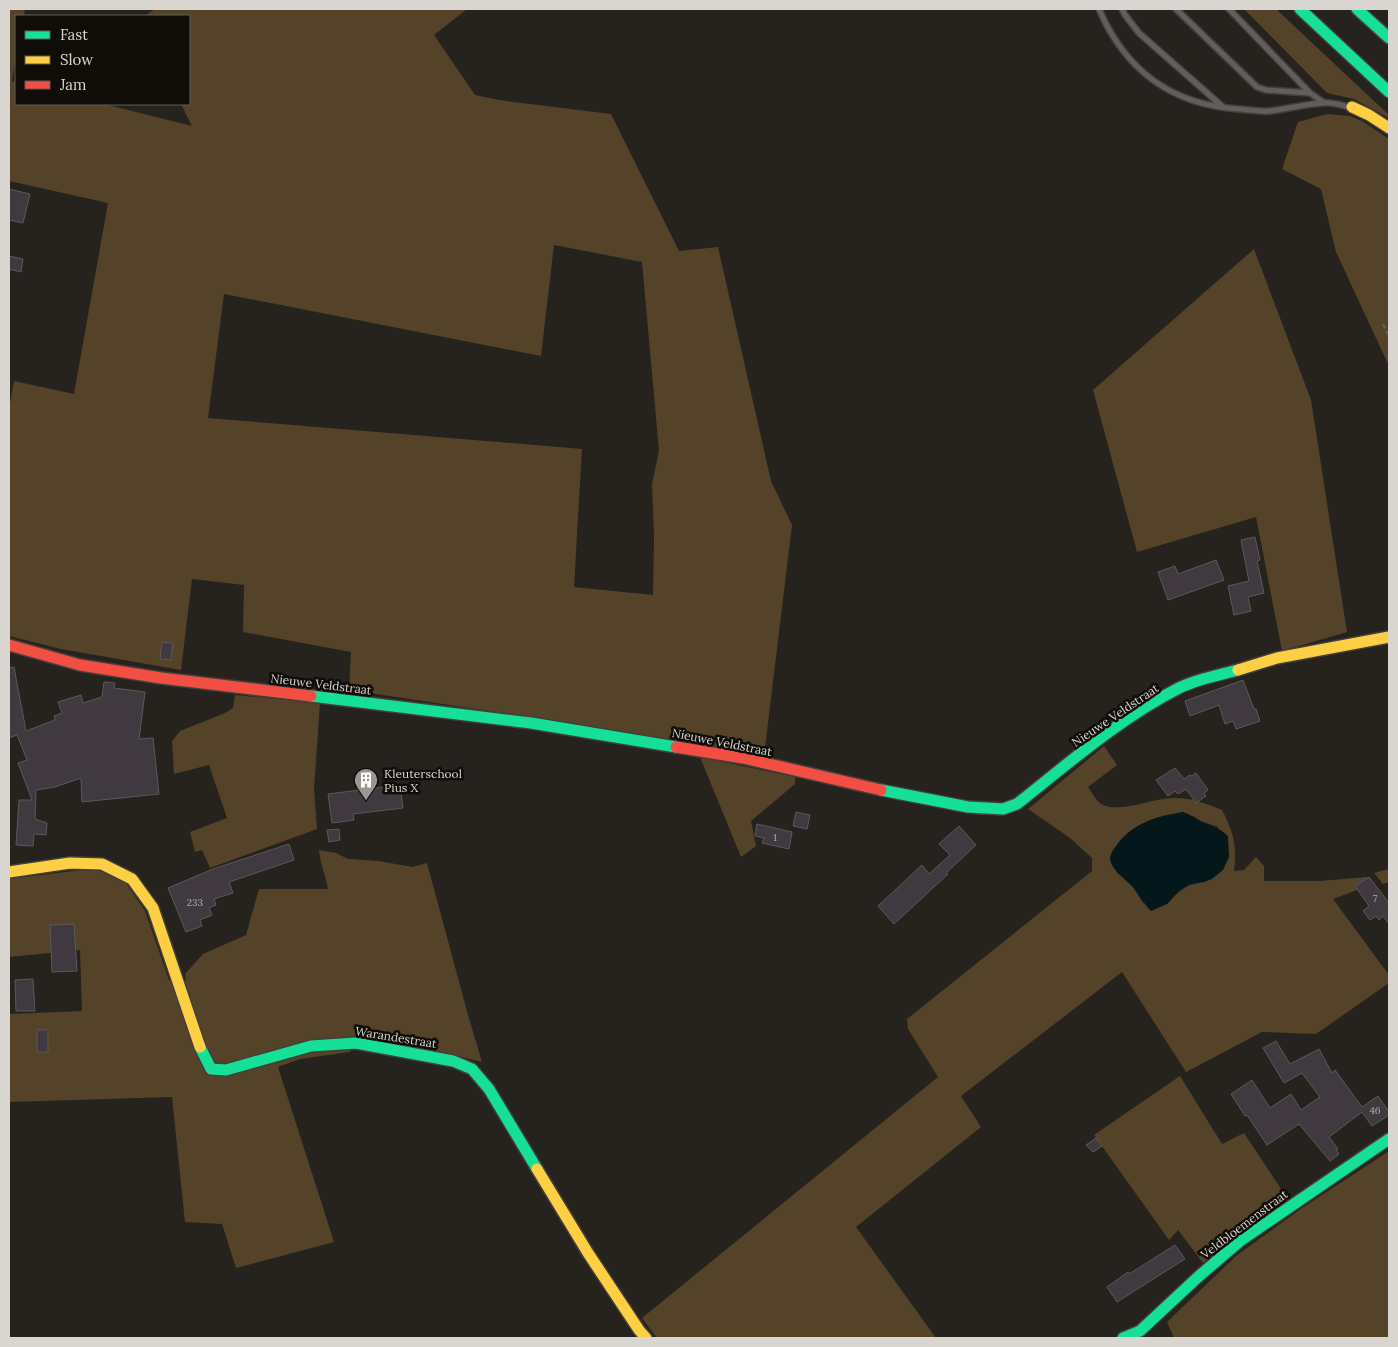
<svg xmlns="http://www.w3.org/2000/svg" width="1398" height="1347" font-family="Lora,serif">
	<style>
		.green { fill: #544329; fill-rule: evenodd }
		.water { fill: #04171b }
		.building { fill: #403940; stroke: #5c5959 }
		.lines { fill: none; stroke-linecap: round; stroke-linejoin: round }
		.lane-casing { stroke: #43403c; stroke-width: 8 }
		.fast-casing { stroke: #43403c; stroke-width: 14 }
		.slow-casing { stroke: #43403c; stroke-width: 14 }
		.jam-casing { stroke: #43403c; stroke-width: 14 }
		.path { stroke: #605e5a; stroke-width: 2.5; stroke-dasharray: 5 2.5; stroke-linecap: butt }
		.lane { stroke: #615e5b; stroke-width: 5 }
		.fast { stroke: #16e098; stroke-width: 11 }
		.slow { stroke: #ffcf43; stroke-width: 11 }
		.jam { stroke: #f24e42; stroke-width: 11 }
		.labels { text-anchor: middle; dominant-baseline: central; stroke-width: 5; stroke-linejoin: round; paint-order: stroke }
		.number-label { font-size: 10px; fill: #b3aeac }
		.street-label { font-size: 12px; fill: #d9d5d0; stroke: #100d09 }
		.poi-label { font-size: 12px; fill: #d9d5d0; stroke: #100d09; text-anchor: start }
	</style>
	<rect width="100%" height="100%" fill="#26221e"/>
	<!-- green -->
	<path class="green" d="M9 9H25L24 16H16V56L12 81 16 82V104H104L192 126 181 104H189V16H145L155 9H467L434 35 475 95 499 100 611 114 679 251 718 247 771 481 792 525 764 756 557 721 349 690 351 652 243 632 244 585 192 579 181 670 61 649 9 636V409L14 381 74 394 108 203 9 181ZM554 245 642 262 659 451 652 484 654 537 653 595 574 587 582 449 208 418 224 294 541 356Z
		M1244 9H1276L1389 115V118L1354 99 1327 93Z
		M1327 114 1350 116 1362 121 1389 139V366L1336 252 1321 189 1282 169 1298 122Z
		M1254 249 1311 400 1347 632 1282 651 1256 517 1137 552 1093 390Z
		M235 695 320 703 314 789 317 829 210 868 202 850 195 852 190 832 227 818 209 765 174 774 172 741 180 731 225 713 233 708Z
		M1104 746 1117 765 1088 787C1092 792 1096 802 1103 805 1121 813 1153 798 1173 798 1189 797 1208 804 1222 810 1234 833 1237 845 1234 871L1244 870 1256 857 1264 866V881H1320L1367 877 1365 887 1333 899 1389 975V983L1316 1034 1262 1032 1186 1072 1122 972 961 1096 981 1127 856 1227 936 1338H657L642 1318 938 1077 908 1029 907 1019 1092 871V858L1070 838 1028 809ZM1193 816 1201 821 1218 827 1204 882C1185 885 1180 890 1167 904L1143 903 1133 887 1116 872Z
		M700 757 795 777V784L751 821 756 846 741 857Z
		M319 850 336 853 348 859 379 861 412 867 427 863 468 1015 482 1062 405 1043 356 1034 350 1052 300 1059 278 1067 334 1242 236 1268 222 1224 185 1222 172 1097 10 1102 9 1014 82 1011 80 950 9 957V879L81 870 100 871 126 883 145 911 169 980H186L185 974 203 954 246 935 259 889H328C326 875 320 865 319 850Z
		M1389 869V882L1383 884 1374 873Z
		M1180 1076 1222 1144 1244 1133 1287 1198 1203 1263 1178 1230 1169 1240 1094 1135Z
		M1389 1151V1338H1174L1167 1322 1237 1255 1302 1208Z"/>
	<!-- water -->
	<path class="water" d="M1183 812C1190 814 1196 819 1202 822 1215 828 1217 826 1228 836L1229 857 1223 870 1212 879 1204 882 1189 884 1179 891 1167 904 1151 911C1143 903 1139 894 1132 886 1125 878 1112 871 1110 859 1110 854 1113 850 1116 846 1132 823 1157 816 1183 812Z"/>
	<!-- building -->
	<path class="building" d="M9 189 30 194 23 223 9 220Z
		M9 256 23 259 21 272 9 269Z
		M1255 537 1260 560 1257 561 1264 593 1248 597 1251 611 1234 615 1228 586 1249 581 1241 540Z
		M1216 560 1224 580 1168 600 1158 572 1175 566 1178 574Z
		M162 642 173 643 171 660 160 659Z
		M14 667 26 731 55 720 54 716 62 713 58 702 81 695 83 703 102 697 104 682 115 683 114 688 145 692 139 739 153 738 159 794 82 802 81 778 55 787 36 790 35 819 47 823 46 835 34 834 33 846 16 845 19 800H32L18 763 27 760 17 735 9 738V668Z
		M1243 680 1254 709H1256L1260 721 1236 729 1233 721 1225 724 1219 705 1190 716 1185 701Z
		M1175 768 1184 779 1190 775 1192 776 1196 773 1208 790 1204 793 1206 796 1196 803 1186 789 1178 794 1175 791 1168 796 1156 780Z
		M400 785 403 808 353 814 354 820 332 823 328 794Z
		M796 812 810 815 807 829 793 826Z
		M757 824 792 832 789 849 762 843 764 838 755 836Z
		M959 826 976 845 946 873 948 874 894 924 878 906 922 865 929 874 950 855 939 844Z
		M339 829 340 840 329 842 327 830Z
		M289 844 294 860 229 882 233 893 214 899 216 905 209 908 212 915 200 920 202 926 186 932 168 888 213 869Z
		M1369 877 1389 903V924L1383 916 1379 920 1376 916 1370 920 1363 911 1369 906 1355 886Z
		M74 924 77 971 52 972 50 925Z
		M33 979 35 1011H16L15 980Z
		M37 1030H48V1052H37Z
		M1276 1041 1290 1064 1319 1049 1332 1073 1335 1070 1362 1107 1378 1096 1389 1112V1115L1372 1126 1362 1112 1329 1137 1338 1149 1336 1150 1339 1154 1330 1161 1299 1124 1267 1145 1247 1115 1245 1116 1231 1094 1252 1080 1270 1108 1291 1094 1301 1110 1320 1097 1302 1073 1284 1083 1263 1048Z
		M1096 1138 1102 1146 1093 1152 1086 1145Z
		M1175 1245 1185 1259 1117 1302 1107 1287 1128 1272 1129 1274Z"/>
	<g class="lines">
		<!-- lane casing -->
		<g class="lane-casing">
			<path id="lane" d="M1099 9C1125 70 1172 105 1239 109 1249 110 1260 112 1270 111 1288 109 1305 104 1323 103 1331 102 1341 105 1349 107
				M1122 9 1125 15 1139 33 1223 107
				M1176 9 1257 87 1266 90 1310 93 1323 102
				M1229 9 1310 93"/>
		</g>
		<!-- fast casing -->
		<g class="fast-casing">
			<path id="fast" d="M1300 9 1389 92
				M1357 9 1389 38
				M311 696 531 723 676 747
				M881 790 968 807 1003 809 1017 804C1069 763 1120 718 1179 688 1197 679 1219 675 1238 670
				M200 1047 211 1069 226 1070 311 1046 356 1043 453 1061 472 1069 489 1089 537 1169
				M1123 1338 1140 1331 1198 1277 1240 1241 1389 1139"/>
		</g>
		<!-- slow casing -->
		<g class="slow-casing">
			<path id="slow" d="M1352 107 1369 115 1389 128
				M1238 670 1277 658 1389 637
				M9 872 70 863 102 864 132 879 153 908 200 1047
				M537 1169 588 1253 639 1330 646 1338"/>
		</g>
		<!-- jam casing -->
		<g class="jam-casing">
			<path id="jam" d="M9 645 80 665 161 678 311 696
				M676 747 743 758 881 790"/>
		</g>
		<!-- path -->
		<path class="path" d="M1383 324 1389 336"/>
		<!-- lane -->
		<use href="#lane" class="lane"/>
		<!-- fast -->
		<use href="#fast" class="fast"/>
		<!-- slow -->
		<use href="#slow" class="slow"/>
		<!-- jam -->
		<use href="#jam" class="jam"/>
	</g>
	<!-- icons -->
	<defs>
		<g id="building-pin" transform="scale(1.25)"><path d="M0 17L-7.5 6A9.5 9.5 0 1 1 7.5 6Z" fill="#9a9692" stroke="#100d09"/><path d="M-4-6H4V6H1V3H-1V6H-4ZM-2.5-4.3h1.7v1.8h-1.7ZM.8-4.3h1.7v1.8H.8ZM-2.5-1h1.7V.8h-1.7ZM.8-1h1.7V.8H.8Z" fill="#fff"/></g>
	</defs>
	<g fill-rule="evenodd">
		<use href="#building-pin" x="366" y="780"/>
	</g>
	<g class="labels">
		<!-- number labels -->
		<g class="number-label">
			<text x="775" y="837">1</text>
			<text x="1375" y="898">7</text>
			<text x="195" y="902">233</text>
			<text x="1375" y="1110">46</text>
		</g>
		<!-- street labels -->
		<g class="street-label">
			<text transform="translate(321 684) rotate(7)">Nieuwe Veldstraat</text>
			<text transform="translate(1115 715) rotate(-34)">Nieuwe Veldstraat</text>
			<text transform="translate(722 742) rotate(11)">Nieuwe Veldstraat</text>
			<text transform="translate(396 1037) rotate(9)">Warandestraat</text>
			<text transform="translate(1244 1224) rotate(-37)">Veldbloemenstraat</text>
		</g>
		<!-- poi labels -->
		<g class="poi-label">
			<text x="384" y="773">Kleuterschool<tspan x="384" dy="14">Pius X</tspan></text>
		</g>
	</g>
	<!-- border -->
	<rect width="1398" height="1347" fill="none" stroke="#d9d5d0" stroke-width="20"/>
	<!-- legend -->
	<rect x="15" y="15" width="175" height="90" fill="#100d09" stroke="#605d59"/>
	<rect x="25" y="31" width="25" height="8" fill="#16e098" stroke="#605d59"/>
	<text x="60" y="40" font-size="15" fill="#d9d5d0">Fast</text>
	<rect x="25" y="56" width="25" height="8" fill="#ffcf43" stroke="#605d59"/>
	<text x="60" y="65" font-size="15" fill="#d9d5d0">Slow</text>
	<rect x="25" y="81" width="25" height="8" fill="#f24e42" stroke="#605d59"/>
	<text x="60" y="90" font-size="15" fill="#d9d5d0">Jam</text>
</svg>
